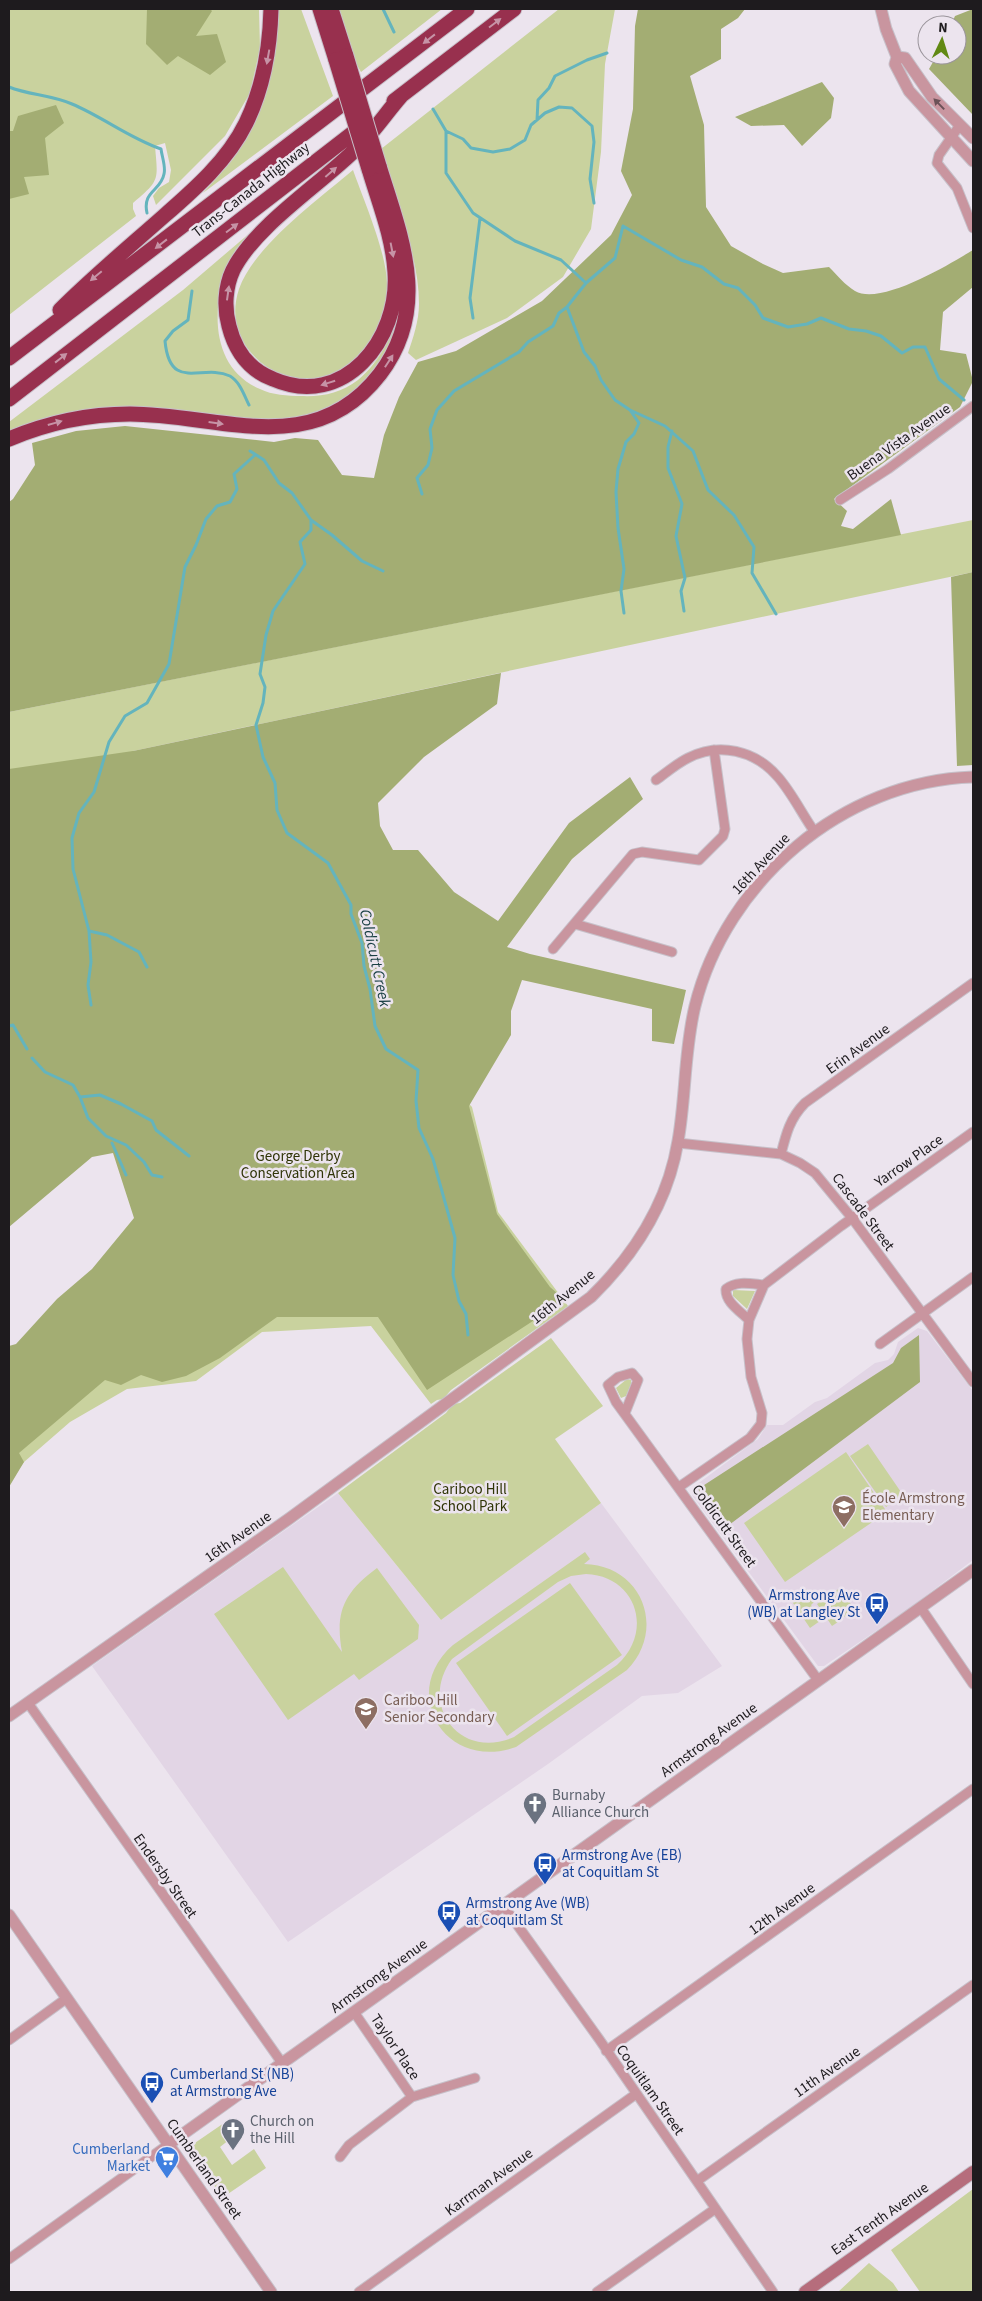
<svg xmlns="http://www.w3.org/2000/svg" width="982" height="2301" font-family="'Source Sans 3',sans-serif">
	<style>
		.built { fill: #e2d5e5 }
		.green { fill: #c9d29e; fill-rule: evenodd }
		.forest { fill: #a3ad73 }
		.lines { fill: none; stroke-linecap: round; stroke-linejoin: round }
		.stream { stroke: #64b4bd; stroke-width: 3 }
		.minor-casing { stroke: #c7c0c9; stroke-width: 11 }
		.tertiary-casing { stroke: #c7c0c9; stroke-width: 13 }
		.secondary-casing { stroke: #c7c0c9; stroke-width: 14 }
		.motorway-casing { stroke: #c7c0c9; stroke-width: 17 }
		.minor { stroke: #c9959f; stroke-width: 9 }
		.tertiary { stroke: #c9959f; stroke-width: 11 }
		.secondary { stroke: #b66d7c; stroke-width: 12 }
		.motorway { stroke: #98304e; stroke-width: 15 }
		.motorway-bridge-casing { stroke: #c7c0c9; stroke-width: 17; stroke-linecap: butt }
		.motorway-bridge { stroke: #98304e; stroke-width: 15 }
		.oneway { fill: #c693a6 }
		.oneway2 { fill: #6b5258 }
		.labels { text-anchor: middle; dominant-baseline: central; stroke-width: 5; stroke-linejoin: round; paint-order: stroke }
		.street-label { font-size: 15px; fill: #1e1b1e; stroke: #ece4ee }
		.park-label { font-size: 15px; fill: #2f3406; stroke: #ece4ee }
		.education-label { font-size: 15px; fill: #785e54; stroke: #ece4ee; text-anchor: start }
		.transit-label { font-size: 15px; fill: #164399; stroke: #ece4ee; text-anchor: start }
		.worship-label { font-size: 15px; fill: #5b616d; stroke: #ece4ee; text-anchor: start }
		.shop-label { font-size: 15px; fill: #366cbe; stroke: #ece4ee; text-anchor: end }
		.water-label { font-size: 16px; font-style: italic; fill: #1a4044; stroke: #ece4ee }
	</style>
	<rect width="100%" height="100%" fill="#ece4ee"/>
	<!-- built -->
	<path class="built" d="M918 1328 927 1331 973 1391V1560L907 1610 824 1666H818L692 1495V1488L758 1439 767 1425H783L815 1402 827 1398 875 1363 888 1360 894 1354 898 1342Z
		M338 1493 441 1620 601 1503 722 1666 678 1693 642 1696 548 1764 288 1942 92 1666Z"/>
	<!-- green -->
	<path class="green" d="M9 9H259L260 48 250 93 225 136 156 205 153 196 159 188 169 182 171 170 165 143 155 146C158 181 160 180 133 203V209L136 216 9 315Z
		M279 9H301L333 96 203 193 233 159 258 116 275 54Z
		M338 9H442L361 72 351 55Z
		M559 9H615L605 64 601 152 591 229 563 277 507 318 416 360 408 353C413 338 419 321 419 304 419 255 396 205 381 158V149Z
		M353 170C364 201 386 251 387 283 388 329 356 378 307 382 298 383 290 379 282 375 248 360 226 328 239 289 254 246 318 200 353 170Z
		M251 232C246 239 238 245 234 253 211 296 206 366 260 389 272 395 288 396 301 396 322 397 341 393 358 380 380 362 392 335 401 309L398 336 378 371 334 409 285 423 117 411 9 433V422L183 290Z
		M973 520V572L133 751 472 1107 498 1212 568 1306 451 1390 443 1399 437 1400 431 1404 371 1326 262 1332 196 1381 127 1389 70 1422 24 1462 9 1482V1368L144 1224 112 1143 68 1168 9 1221V712Z
		M733 1290 755 1291 747 1309 733 1296Z
		M551 1338 603 1406 555 1439 601 1503 441 1620 338 1493 446 1413 453 1404 460 1403Z
		M627 1379 631 1380V1384L626 1396 621 1398 616 1388Z
		M868 1444 903 1495 886 1507 850 1456Z
		M846 1452 887 1512 785 1582 744 1523Z
		M585 1552 590 1559 584 1564C642 1565 667 1629 627 1670L516 1747C445 1772 398 1693 453 1645ZM586 1574C637 1576 654 1632 617 1665L514 1737C460 1761 418 1705 452 1659L558 1582 571 1576Z
		M283 1567 342 1652C335 1613 343 1593 377 1568L419 1625 418 1639 359 1680 354 1674 288 1720 214 1614Z
		M570 1583 622 1655 507 1736 456 1663Z
		M840 1588 855 1610 844 1617 841 1613 844 1618 832 1626 817 1604Z
		M806 1589 815 1601 811 1605 820 1621 810 1628 791 1600Z
		M224 2123 234 2136 220 2147 232 2165 254 2149 266 2168 222 2198 189 2147Z
		M973 2189V2292H920L891 2250Z
		M869 2263 893 2283 899 2292H838Z"/>
	<!-- forest -->
	<path class="forest" d="M147 9H210L212 11 196 36 217 34 226 62 210 75 178 56 167 65 146 44Z
		M638 9H745L738 18 721 29V59L690 76 704 125 706 207 731 246 763 264 783 273 829 267C837 275 845 285 855 291 881 306 950 264 973 250V287L943 312 940 350 966 354 973 381 960 407 834 499 847 511 841 526 853 529 891 499 901 535 9 712V502L13 499 35 465 32 443 76 431 125 426 274 442 295 438 318 440 342 475 374 478 384 435 399 397 418 362 456 351 542 301 611 235 632 195 621 171 633 109 635 26Z
		M973 9V115L929 69 937 55H957V25H951L955 16Z
		M822 82 834 98 831 118 802 146 784 125 751 126 735 117Z
		M56 105 64 123 45 138 49 175 24 177 29 194 9 199V131H13L18 116Z
		M973 572V765L957 766 951 577Z
		M501 673 497 704 424 757 378 803 380 826 393 850H418L454 892 498 921 569 823 630 777 643 799 572 859 507 947 530 954 686 990 674 1044 652 1041V1009L522 980 511 1011V1035L469 1106 497 1214 550 1287 565 1300 427 1390 378 1317H277L220 1358 186 1376 162 1382 141 1375 121 1385 105 1380 19 1453 24 1462 9 1487V1346L16 1344 57 1299 92 1269 134 1218 113 1153 92 1157 9 1227V769L133 751Z
		M919 1335 920 1382 725 1528 698 1489 893 1363 901 1348Z"/>
	<g class="lines">
		<!-- stream -->
		<path class="stream" d="M383 9 394 32
			M9 87C29 95 51 95 72 104 103 117 129 138 161 149 162 157 166 167 164 174 161 191 142 191 147 213
			M433 109 446 131V173L473 213 515 241 561 260 586 283
			M537 120 538 100 549 88 555 76 587 60 607 53
			M446 131 463 139 471 148 493 152 510 149 525 140 531 125 545 113 559 107 572 108 592 126 594 142 590 179 594 203
			M192 291 188 320 173 331 165 341C170 393 202 363 230 376 240 382 244 395 249 405
			M473 318 470 298 480 218
			M672 431 668 447V468L682 504 676 536 685 578 681 591 684 611
			M250 451 264 460 279 483 292 493 311 520V530L300 542 305 564 273 611 266 635 260 674 265 687 263 703 256 725 263 757 275 783 277 810 287 833 328 863 351 905V914L362 943 364 966 370 989 375 1026 386 1049 418 1070 416 1101 419 1128 433 1159 455 1238 453 1275 459 1301 466 1314 468 1335
			M422 494 417 478 428 465 432 448 430 429 437 410 454 391 519 352 528 342 553 326 559 313 567 307
			M311 520 332 535 362 561 383 571
			M624 613 621 591 624 569 618 528 616 492 618 469 626 442 634 434 639 423 630 410
			M776 614 752 573 754 547 734 515 708 490 693 451 665 426 630 410 615 400 601 380 595 366 584 352 567 307 586 283 615 258 623 226 681 260 702 267 724 284 738 288 755 305 763 318 788 327 807 324 821 318 849 329 866 331 881 336 902 353 913 347H925L939 379 964 400
			M89 931 107 935 139 952 147 967
			M91 1005 88 985 91 962 89 931 73 869 72 838 79 813 94 792 109 742 125 716 147 703 169 664 185 567 196 545 206 519 217 506 230 502 237 489 234 474 255 455
			M9 1026 13 1025 27 1049
			M32 1058 45 1072 73 1085 80 1097 100 1095 121 1104 152 1121 156 1130 189 1156
			M80 1097 88 1118 106 1136 126 1145 144 1162 152 1175 162 1177
			M112 1143 126 1175"/>
		<!-- minor casing -->
		<g class="minor-casing">
			<path id="minor" d="M960 125 939 155 937 163 957 188 973 228
				M840 500 888 469 973 406
				M656 780C666 773 676 764 688 758 719 742 755 750 778 777 792 793 802 814 814 831
				M575 924 672 952
				M553 949 633 854 642 852 699 860 723 836 725 829 714 750
				M678 1143 781 1154 800 1163 815 1173 852 1218 973 1382
				M781 1154C786 1134 790 1118 805 1103L973 983
				M749 1320C740 1311 725 1302 726 1289 737 1280 752 1284 764 1285
				M880 1344 973 1277
				M625 1413 638 1380 632 1373 618 1377 608 1385 616 1402 818 1680
				M679 1487 750 1438 761 1424 762 1413 751 1377 747 1339 749 1320 764 1285 841 1226 973 1132
				M921 1608 973 1684
				M28 1703 282 2063
				M503 1905 599 2039 773 2292
				M9 2040 67 1998
				M606 2051 973 1789
				M412 2097 475 2078
				M340 2157 349 2145 412 2097 354 2012
				M697 2181 973 1985
				M9 2259 169 2144
				M359 2292 636 2094
				M597 2292 715 2209"/>
		</g>
		<!-- tertiary casing -->
		<g class="tertiary-casing">
			<path id="tertiary" d="M881 9 886 29 897 57 895 64 909 91 973 161
				M897 57 905 58 932 97 973 138
				M9 1716 290 1518 591 1297C634 1255 668 1202 678 1141 686 1097 684 1051 695 1006 726 881 843 781 973 777
				M9 1915 271 2292
				M169 2144 973 1570"/>
		</g>
		<!-- secondary casing -->
		<g class="secondary-casing">
			<path id="secondary" d="M805 2292 973 2172"/>
		</g>
		<!-- motorway casing -->
		<g class="motorway-casing">
			<path id="motorway" d="M320 9 336 60
				M331 9 346 56
				M394 101 514 9
				M369 169C379 203 393 237 395 272 400 339 344 410 273 379 249 370 235 350 229 326 224 308 225 287 233 270 255 226 321 184 357 148 373 133 386 113 401 96
				M60 310C93 277 129 247 164 216 195 189 228 160 246 123 264 86 270 49 271 9
				M9 358 467 9
				M9 399 366 123
				M9 439C47 423 88 414 130 414 220 414 313 461 380 374 431 307 401 237 379 166"/>
		</g>
		<!-- minor -->
		<use href="#minor" class="minor"/>
		<!-- tertiary -->
		<use href="#tertiary" class="tertiary"/>
		<!-- secondary -->
		<use href="#secondary" class="secondary"/>
		<!-- motorway -->
		<use href="#motorway" class="motorway"/>
		<!-- motorway-bridge casing -->
		<g class="motorway-bridge-casing">
			<path id="motorway-bridge" d="M346 56 379 166
				M336 60 369 169"/>
		</g>
		<!-- motorway-bridge -->
		<use href="#motorway-bridge" class="motorway-bridge"/>
	</g>
	<!-- one-way arrows -->
	<defs><path id="oneway-solid" d="M-6-.8H1V-3.2L6.5 0L1 3.2V.8H-6Z" transform="scale(1.25)"/></defs>
	<g class="oneway">
		<use href="#oneway-solid" transform="translate(495 23) rotate(-37)"/>
		<use href="#oneway-solid" transform="translate(429 39) rotate(142)"/>
		<use href="#oneway-solid" transform="translate(268 57) rotate(100)"/>
		<use href="#oneway-solid" transform="translate(331 172) rotate(-41)"/>
		<use href="#oneway-solid" transform="translate(232 228) rotate(-37)"/>
		<use href="#oneway-solid" transform="translate(161 244) rotate(142)"/>
		<use href="#oneway-solid" transform="translate(392 250) rotate(79)"/>
		<use href="#oneway-solid" transform="translate(96 276) rotate(140)"/>
		<use href="#oneway-solid" transform="translate(228 293) rotate(-82)"/>
		<use href="#oneway-solid" transform="translate(61 358) rotate(-38)"/>
		<use href="#oneway-solid" transform="translate(389 361) rotate(-57)"/>
		<use href="#oneway-solid" transform="translate(328 383) rotate(163)"/>
		<use href="#oneway-solid" transform="translate(55 423) rotate(-16)"/>
		<use href="#oneway-solid" transform="translate(216 423) rotate(8)"/>
	</g>
	<use class="oneway2" href="#oneway-solid" transform="translate(939 104) rotate(-134)"/>
	<!-- icons -->
	<defs>
		<g id="school-pin" transform="scale(1.25)"><path d="M0 17L-7.5 6A9.5 9.5 0 1 1 7.5 6Z" fill="#8d6e63" stroke="#ece4ee"/><path d="M0-5L7-2L0 1L-7-2ZM-4 1L0 2.5L4 1V4Q0 6-4 4Z" fill="#fff"/></g>
		<g id="bus-pin" transform="scale(1.25)"><path d="M0 17L-7.5 6A9.5 9.5 0 1 1 7.5 6Z" fill="#1a4fb4" stroke="#ece4ee"/><path d="M-5-6H5V4H4V6H2V4H-2V6H-4V4H-5ZM-3.5-4V0h7V-4ZM-3.5 1.2v1.5H-2V1.2ZM2 1.2v1.5H3.5V1.2Z" fill="#fff"/></g>
		<g id="church-pin" transform="scale(1.25)"><path d="M0 17L-7.5 6A9.5 9.5 0 1 1 7.5 6Z" fill="#6b7280" stroke="#ece4ee"/><path d="M-1.2-6h2.4v3.5h3.3v2.4h-3.3V6h-2.4V-.1h-3.3v-2.4h3.3Z" fill="#fff"/></g>
		<g id="supermarket-pin" transform="scale(1.25)"><path d="M0 17L-7.5 6A9.5 9.5 0 1 1 7.5 6Z" fill="#3f7fe0" stroke="#ece4ee"/><path d="M-6-5.5h2.5l.6 2H6L4.5 2H-2.5L-4.4-4H-6ZM-1.5 3.2a1.3 1.3 0 1 0 .1 0ZM3 3.2a1.3 1.3 0 1 0 .1 0Z" fill="#fff"/></g>
	</defs>
	<g fill-rule="evenodd">
		<use href="#school-pin" x="844" y="1507"/>
		<use href="#bus-pin" x="877" y="1604"/>
		<use href="#school-pin" x="366" y="1709"/>
		<use href="#church-pin" x="535" y="1804"/>
		<use href="#bus-pin" x="545" y="1864"/>
		<use href="#bus-pin" x="449" y="1912"/>
		<use href="#bus-pin" x="152" y="2083"/>
		<use href="#church-pin" x="233" y="2130"/>
		<use href="#supermarket-pin" x="167" y="2158"/>
	</g>
	<g class="labels">
		<!-- street labels -->
		<g class="street-label">
			<text transform="translate(251 190) rotate(-38)">Trans-Canada Highway</text>
			<text transform="translate(899 442) rotate(-35)">Buena Vista Avenue</text>
			<text transform="translate(761 864) rotate(-47)">16th Avenue</text>
			<text transform="translate(858 1049) rotate(-36)">Erin Avenue</text>
			<text transform="translate(909 1161) rotate(-35)">Yarrow Place</text>
			<text transform="translate(863 1212) rotate(53)">Cascade Street</text>
			<text transform="translate(563 1297) rotate(-39)">16th Avenue</text>
			<text transform="translate(724 1526) rotate(54)">Coldicutt Street</text>
			<text transform="translate(238 1537) rotate(-35)">16th Avenue</text>
			<text transform="translate(709 1740) rotate(-36)">Armstrong Avenue</text>
			<text transform="translate(165 1876) rotate(55)">Endersby Street</text>
			<text transform="translate(782 1909) rotate(-36)">12th Avenue</text>
			<text transform="translate(379 1976) rotate(-36)">Armstrong Avenue</text>
			<text transform="translate(395 2047) rotate(56)">Taylor Place</text>
			<text transform="translate(827 2072) rotate(-35)">11th Avenue</text>
			<text transform="translate(650 2090) rotate(55)">Coquitlam Street</text>
			<text transform="translate(204 2169) rotate(55)">Cumberland Street</text>
			<text transform="translate(489 2182) rotate(-36)">Karrman Avenue</text>
			<text transform="translate(880 2219) rotate(-35)">East Tenth Avenue</text>
		</g>
		<!-- park labels -->
		<g class="park-label">
			<text x="298" y="1156">George Derby<tspan x="298" dy="17">Conservation Area</tspan></text>
			<text x="470" y="1489">Cariboo Hill<tspan x="470" dy="17">School Park</tspan></text>
		</g>
		<!-- education labels -->
		<g class="education-label">
			<text x="862" y="1498">École Armstrong<tspan x="862" dy="17">Elementary</tspan></text>
			<text x="384" y="1700">Cariboo Hill<tspan x="384" dy="17">Senior Secondary</tspan></text>
		</g>
		<!-- transit labels -->
		<g class="transit-label">
			<text x="860" y="1595" text-anchor="end">Armstrong Ave<tspan x="860" dy="17">(WB) at Langley St</tspan></text>
			<text x="562" y="1855">Armstrong Ave (EB)<tspan x="562" dy="17">at Coquitlam St</tspan></text>
			<text x="466" y="1903">Armstrong Ave (WB)<tspan x="466" dy="17">at Coquitlam St</tspan></text>
			<text x="170" y="2074">Cumberland St (NB)<tspan x="170" dy="17">at Armstrong Ave</tspan></text>
		</g>
		<!-- worship labels -->
		<g class="worship-label">
			<text x="552" y="1795">Burnaby<tspan x="552" dy="17">Alliance Church</tspan></text>
			<text x="250" y="2121">Church on<tspan x="250" dy="17">the Hill</tspan></text>
		</g>
		<!-- shop labels -->
		<g class="shop-label">
			<text x="150" y="2149">Cumberland<tspan x="150" dy="17">Market</tspan></text>
		</g>
		<!-- water labels -->
		<g class="water-label">
			<text transform="translate(375 958) rotate(78)">Coldicutt Creek</text>
		</g>
	</g>
	<!-- border -->
	<rect width="982" height="2301" fill="none" stroke="#1e1b1e" stroke-width="20"/>
	<!-- north arrow -->
	<g transform="translate(942 40) rotate(4)"><circle r="24" fill="#ece4ee" stroke="#9a949b"/>
	<path d="M0-4L9 19L0 12L-9 19Z" fill="#618913"/>
	<text y="-8" font-size="14" font-weight="bold" text-anchor="middle" fill="#1e1b1e">N</text>
	</g>
</svg>
